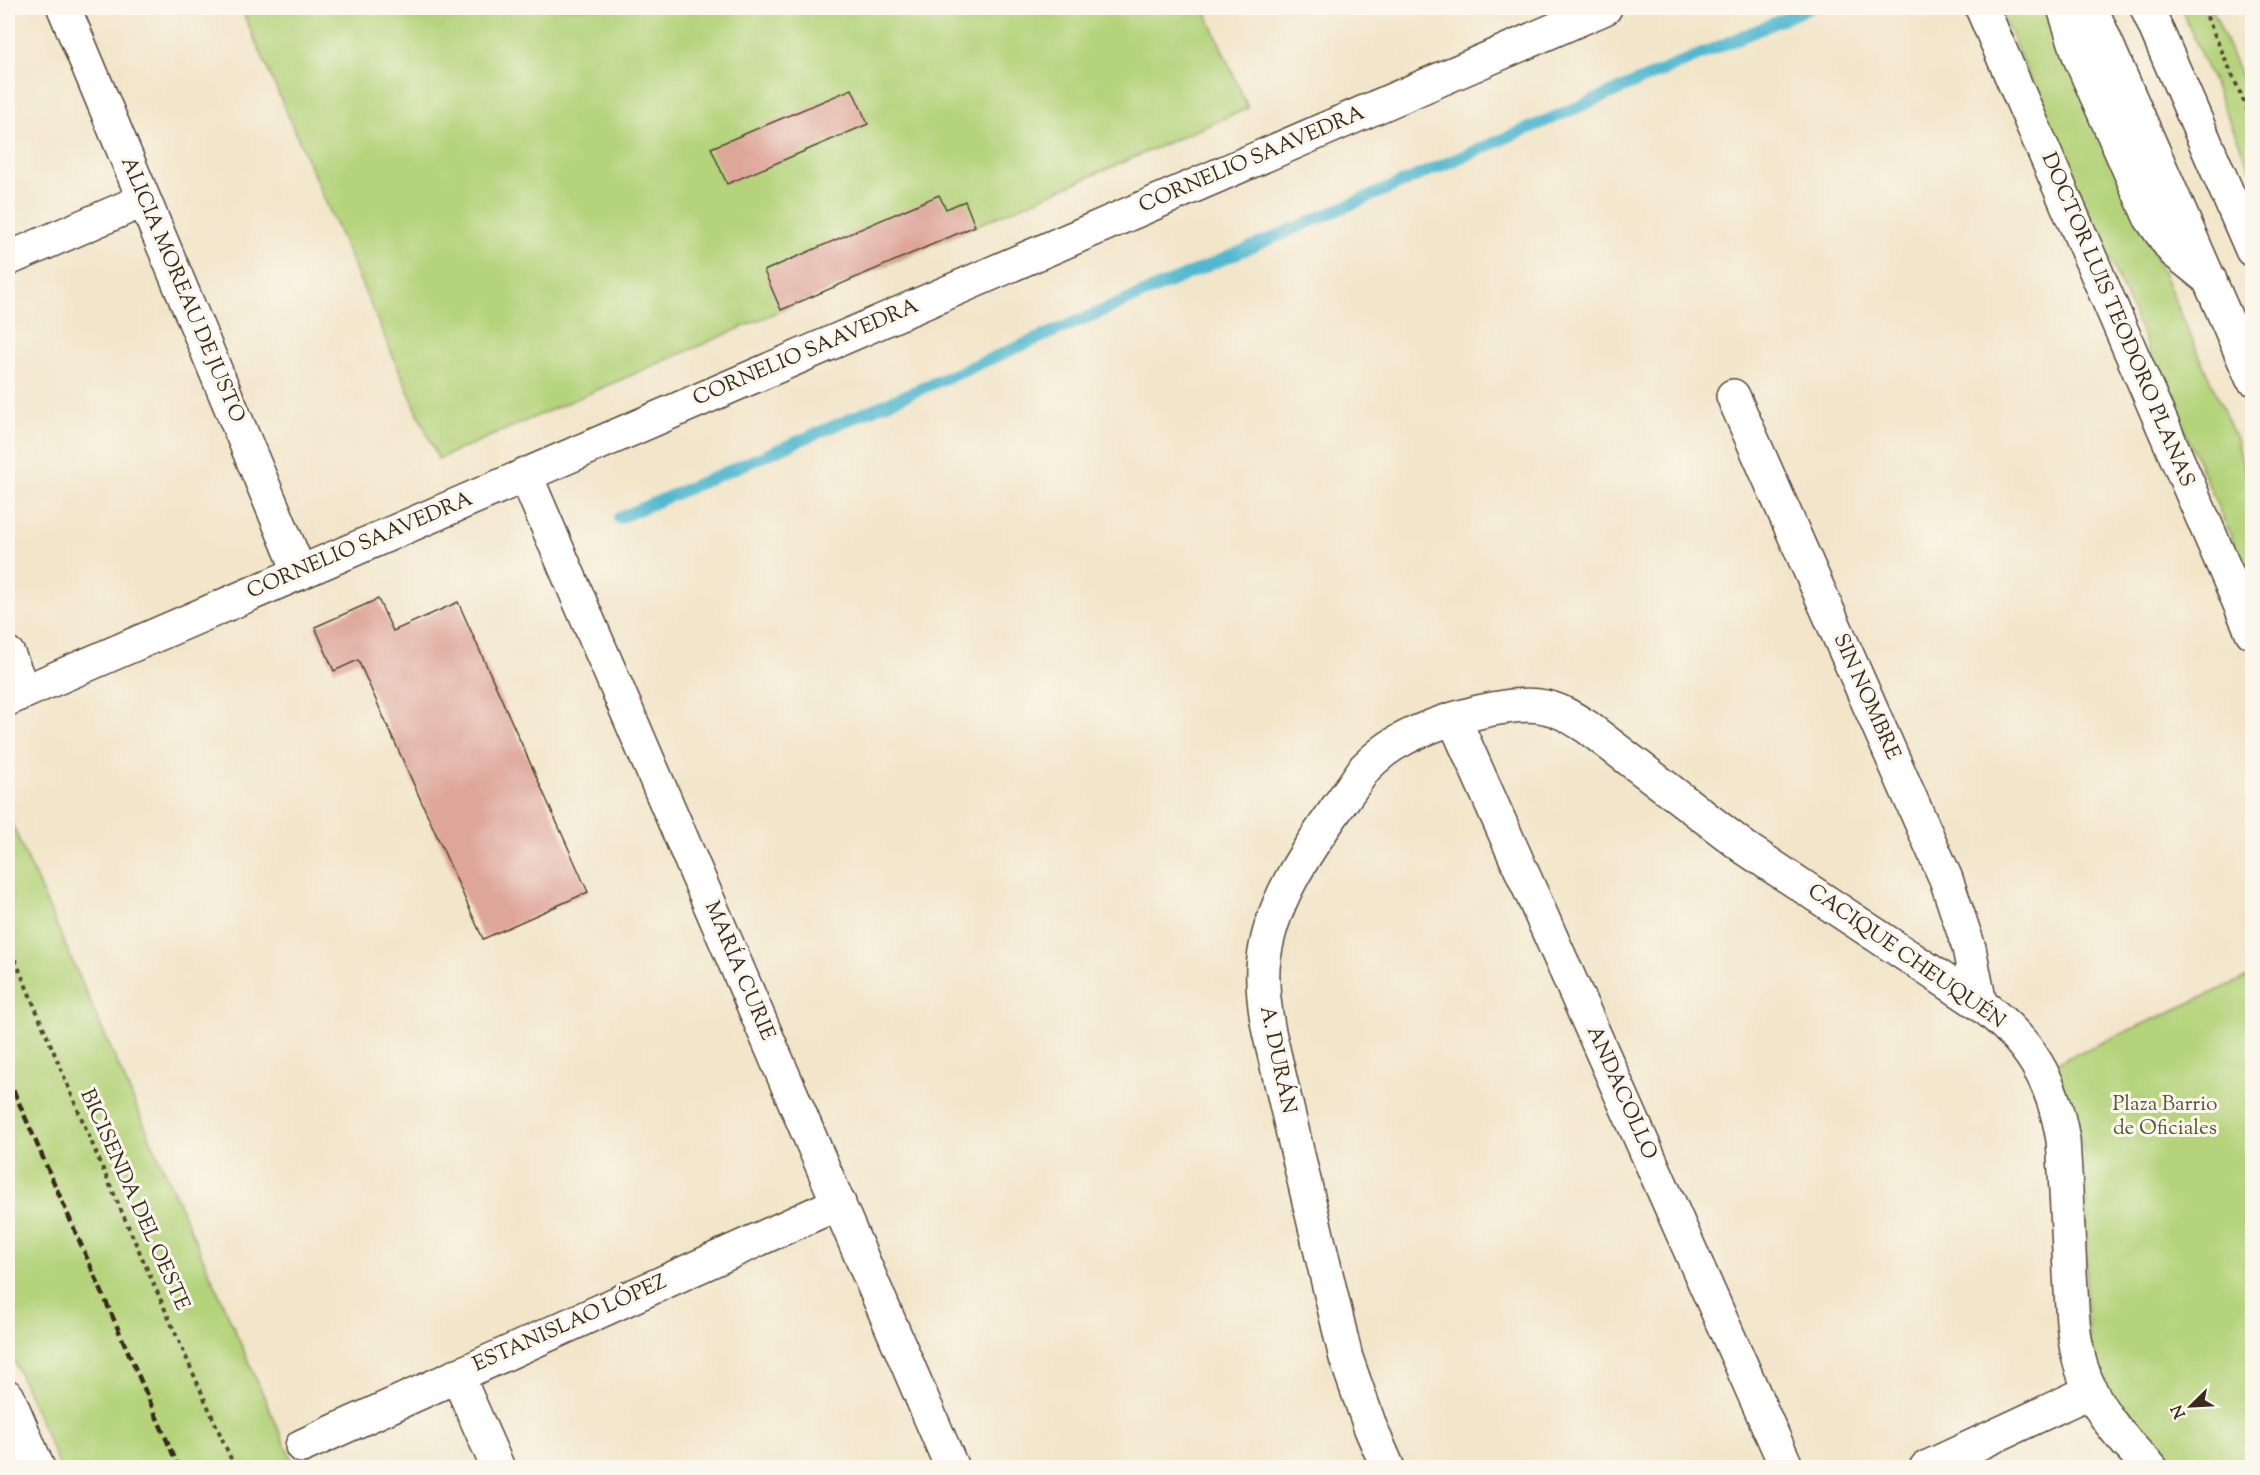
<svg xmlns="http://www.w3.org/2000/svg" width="2260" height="1475" font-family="'Sorts Mill Goudy',serif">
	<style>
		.green { fill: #b4d37a; stroke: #787e4c; stroke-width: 1.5 }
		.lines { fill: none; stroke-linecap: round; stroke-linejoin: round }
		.stream { stroke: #51b8cf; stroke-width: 12 }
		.building { fill: #dea599 }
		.minor-casing { stroke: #564638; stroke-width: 36 }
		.major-casing { stroke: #564638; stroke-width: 36 }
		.highway-casing { stroke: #564638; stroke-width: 36 }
		.path { stroke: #564638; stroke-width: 4; stroke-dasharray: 4.5 4.5; stroke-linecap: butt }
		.minor { stroke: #fff; stroke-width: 33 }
		.major { stroke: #fff; stroke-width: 33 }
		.highway { stroke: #fff; stroke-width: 33 }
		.rail { stroke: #3b2a1e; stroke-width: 4.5; stroke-dasharray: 9 4.5; stroke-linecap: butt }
		.labels { text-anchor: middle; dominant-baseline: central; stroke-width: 6; stroke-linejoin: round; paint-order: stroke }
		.street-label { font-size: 21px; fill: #3b2a1e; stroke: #fbf7ec }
		.park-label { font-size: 21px; fill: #595435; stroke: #fbf7ec }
	</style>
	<rect width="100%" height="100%" fill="#fbf7ec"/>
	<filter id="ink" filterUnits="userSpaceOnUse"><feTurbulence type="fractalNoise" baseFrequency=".0167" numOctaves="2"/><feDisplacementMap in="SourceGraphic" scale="12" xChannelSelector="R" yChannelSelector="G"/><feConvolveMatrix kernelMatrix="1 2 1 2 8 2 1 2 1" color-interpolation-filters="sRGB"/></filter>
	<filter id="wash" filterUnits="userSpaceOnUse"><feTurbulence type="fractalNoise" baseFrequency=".008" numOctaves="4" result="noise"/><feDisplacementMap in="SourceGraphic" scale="24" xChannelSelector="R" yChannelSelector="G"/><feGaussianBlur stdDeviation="1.35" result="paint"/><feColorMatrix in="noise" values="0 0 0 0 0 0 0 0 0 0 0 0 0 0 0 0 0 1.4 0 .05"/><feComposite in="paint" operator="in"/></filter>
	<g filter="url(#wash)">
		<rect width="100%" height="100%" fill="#f2e5c9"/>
		<!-- green -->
		<path class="green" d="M241 8H1204L1248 108 438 459Z
			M1999 8H2047L2236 439 2252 496V584Z
			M2181 8H2212L2252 101V173Z
			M8 815 295 1467H60L8 1347Z
			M2252 975V1467H2171C2137 1438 2099 1394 2091 1348 2080 1285 2091 1222 2084 1160 2081 1127 2064 1095 2052 1065Z"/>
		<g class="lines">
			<!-- stream -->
			<path class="stream" d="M619 518 1809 8
				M211 1466V1468"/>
		</g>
		<g id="blocks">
			<!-- building -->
			<path class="building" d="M852 89 868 124 727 184 711 148Z
				M939 195 946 209 965 201 975 226 781 310 764 271Z
				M378 599 393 631 458 602 588 892 483 939 358 660 334 671 315 627Z"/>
		</g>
	</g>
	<g filter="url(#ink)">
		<use href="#blocks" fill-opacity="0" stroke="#564638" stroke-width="1.5"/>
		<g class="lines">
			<!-- minor casing -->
			<g class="minor-casing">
				<path id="minor" d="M64 8 300 573
					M1982 8 2252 632
					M2064 8 2080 58 2150 217 2174 251 2210 280
					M8 259 144 200
					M1733 396 1946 879 1969 948 1980 1004
					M525 474 952 1468
					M8 654 24 692
					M1454 719 1787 1468
					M457 1375 498 1468
					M8 1397 38 1468
					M302 1446 839 1203
					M1388 1468 1371 1429 1346 1358 1269 1032C1265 1011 1262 990 1263 968 1269 891 1324 829 1365 768 1375 758 1385 749 1398 742 1430 723 1508 699 1545 707 1561 710 1574 719 1587 727L1745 848 1980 1004C2030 1041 2053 1080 2063 1140 2066 1184 2068 1229 2070 1273 2072 1303 2072 1334 2080 1363 2092 1405 2120 1438 2151 1468
					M1926 1468 2091 1391"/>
			</g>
			<!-- major casing -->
			<g class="major-casing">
				<path id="major" d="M8 699 1605 8"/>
			</g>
			<!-- highway casing -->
			<g class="highway-casing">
				<path id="highway" d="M2091 8 2252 378
					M2147 8 2252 250"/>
			</g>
			<!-- path -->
			<path class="path" d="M2203 8 2252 120
				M8 943 102 1167 235 1468"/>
			<!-- minor -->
			<use href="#minor" class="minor"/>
			<!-- major -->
			<use href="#major" class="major"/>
			<!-- highway -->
			<use href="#highway" class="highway"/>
			<!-- rail -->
			<path class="rail" d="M8 1078 179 1468"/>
		</g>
	</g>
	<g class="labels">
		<!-- street labels -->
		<g class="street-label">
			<text transform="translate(1252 160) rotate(-23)">CORNELIO SAAVEDRA</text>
			<text transform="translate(182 290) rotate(67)">ALICIA MOREAU DE JUSTO</text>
			<text transform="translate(2117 320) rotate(67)">DOCTOR LUIS TEODORO PLANAS</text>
			<text transform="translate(806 353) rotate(-23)">CORNELIO SAAVEDRA</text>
			<text transform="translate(360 546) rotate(-23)">CORNELIO SAAVEDRA</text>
			<text transform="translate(1866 697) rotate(66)">SIN NOMBRE</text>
			<text transform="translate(1906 957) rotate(35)">CACIQUE CHEUQUÉN</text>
			<text transform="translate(739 971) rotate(67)">MARÍA CURIE</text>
			<text transform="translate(1277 1060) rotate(78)">A. DURÁN</text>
			<text transform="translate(1621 1093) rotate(66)">ANDACOLLO</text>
			<text transform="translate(134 1200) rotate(66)">BICISENDA DEL OESTE</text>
			<text transform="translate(570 1324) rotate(-24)">ESTANISLAO LÓPEZ</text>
		</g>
		<!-- park labels -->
		<g class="park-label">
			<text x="2165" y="1105">Plaza Barrio<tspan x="2165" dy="24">de Oficiales</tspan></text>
		</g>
	</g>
	<!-- margin -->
	<rect width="2260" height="1475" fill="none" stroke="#fbf7ec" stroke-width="30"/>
	<!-- north arrow -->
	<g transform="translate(2191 1406) rotate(246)" stroke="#fbf7ec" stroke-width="4.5" paint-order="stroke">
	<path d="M0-4.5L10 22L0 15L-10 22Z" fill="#3b2a1e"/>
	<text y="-9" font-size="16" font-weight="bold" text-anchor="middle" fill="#3b2a1e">N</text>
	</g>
</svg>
